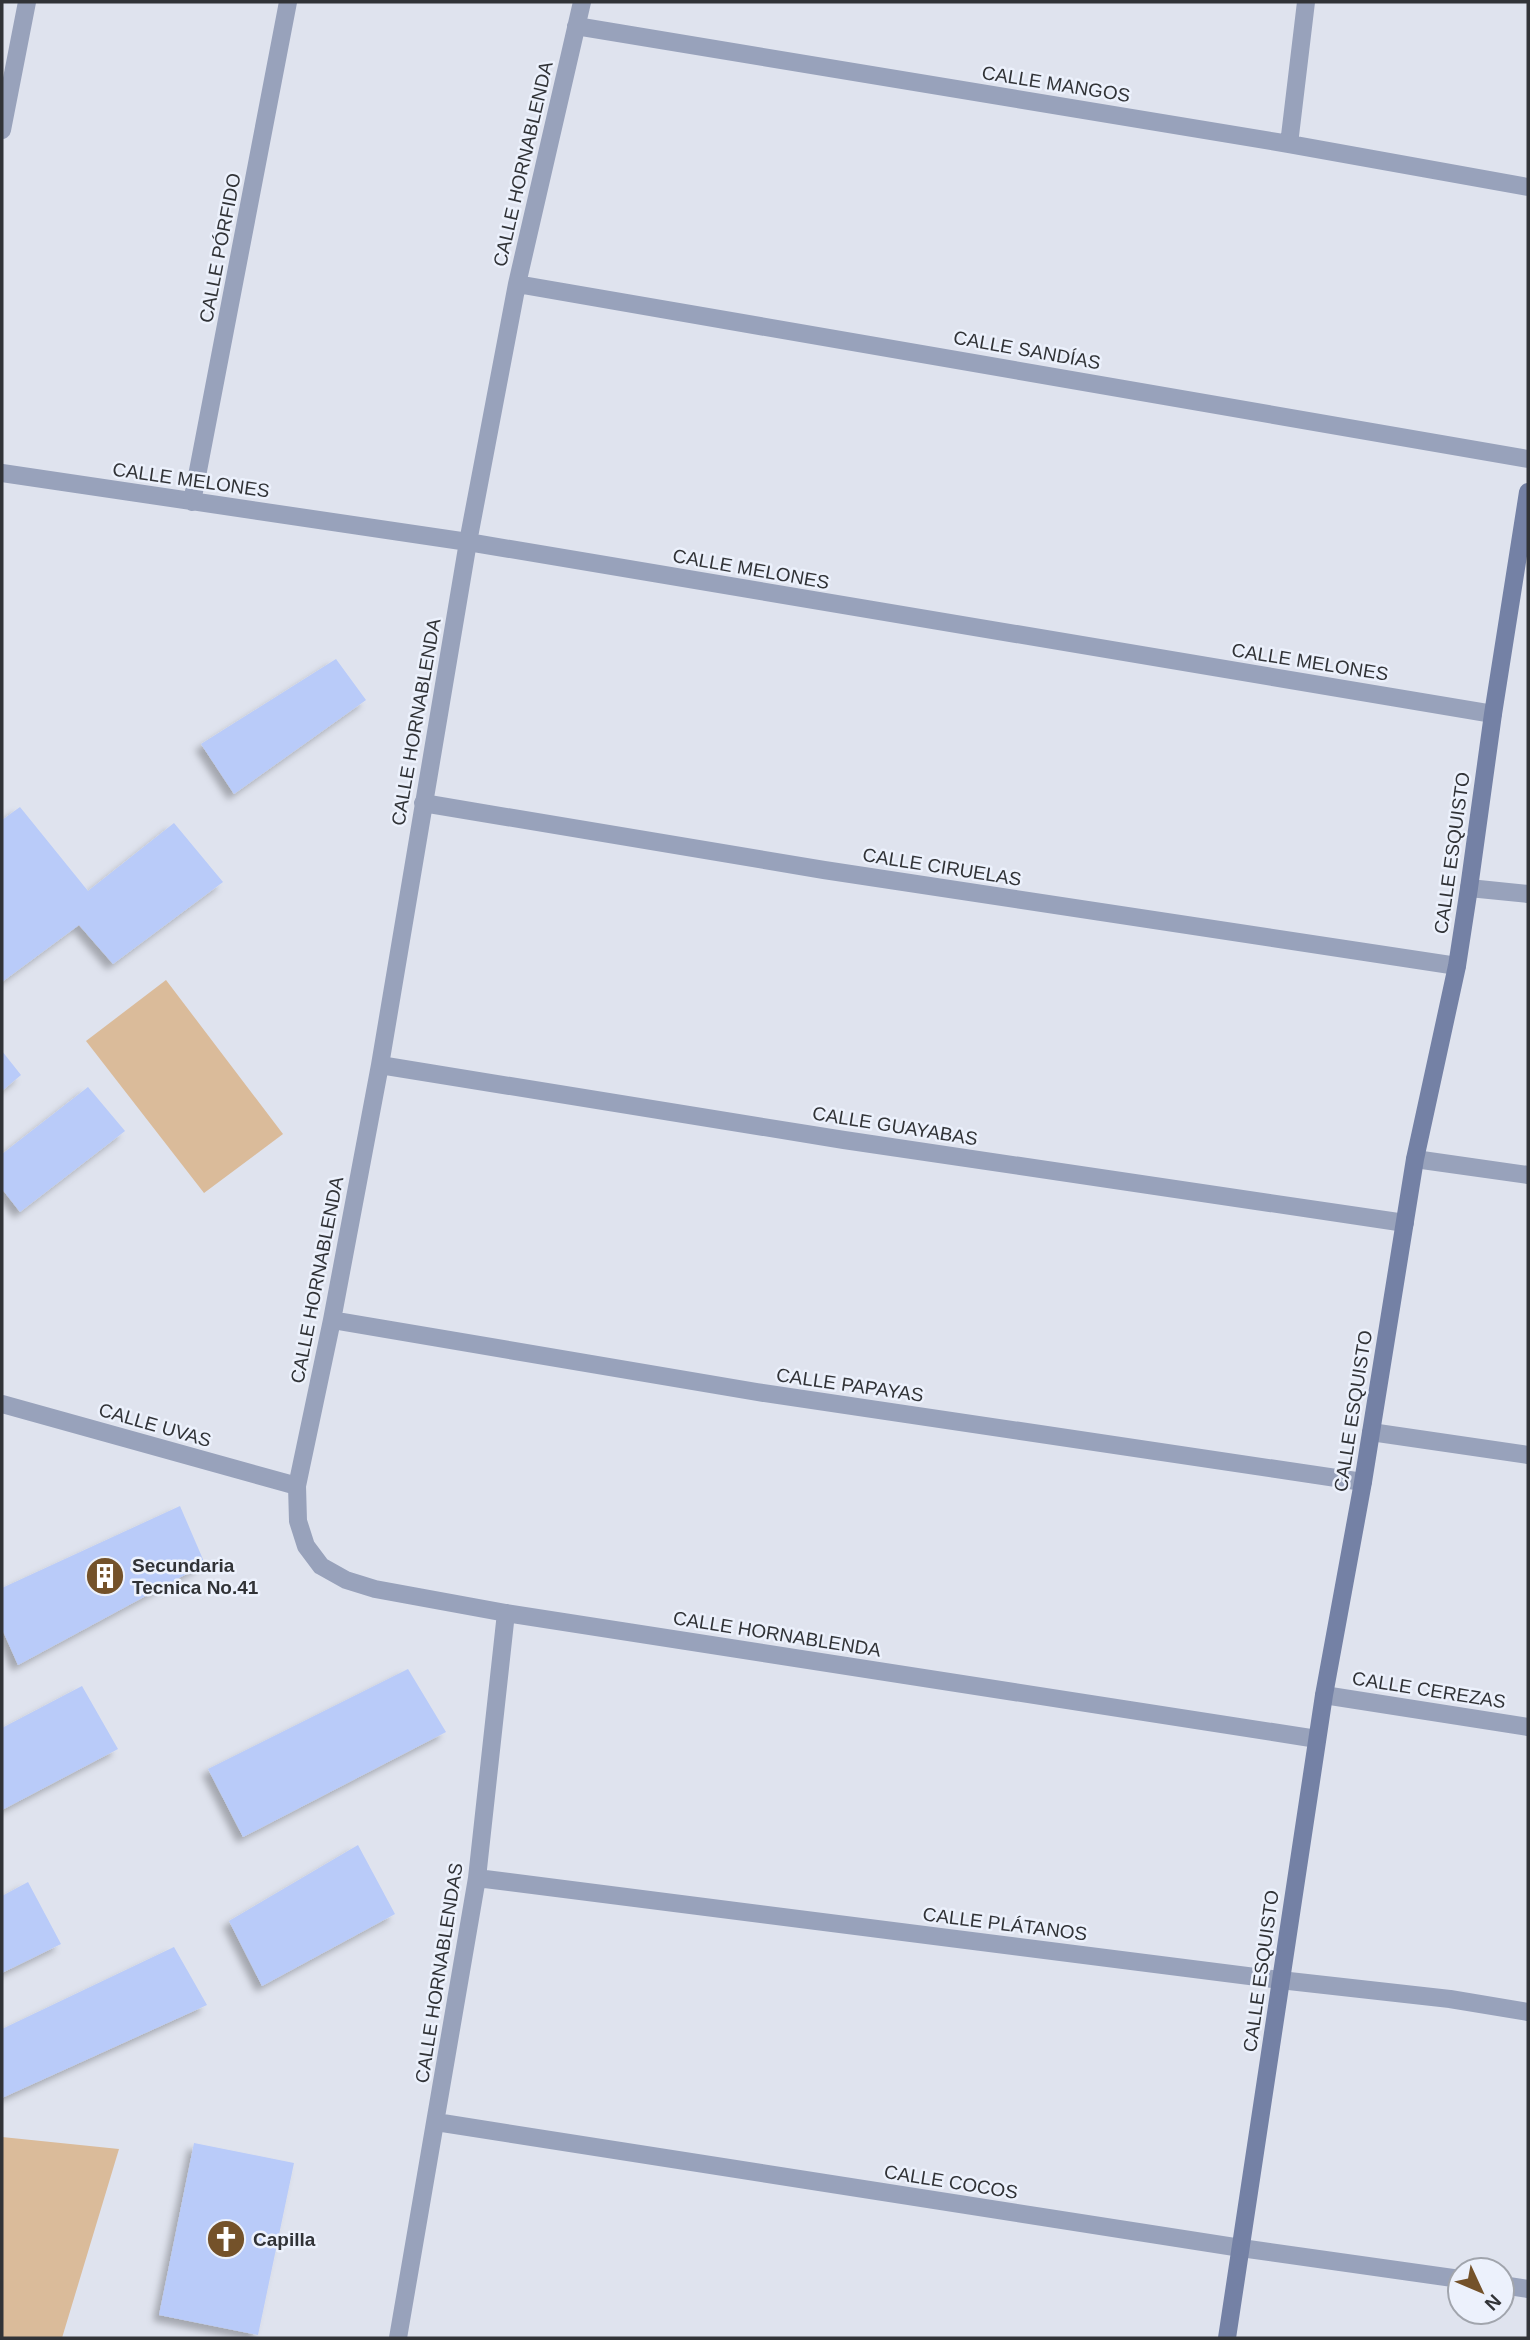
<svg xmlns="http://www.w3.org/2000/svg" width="1530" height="2340" font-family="Helvetica,sans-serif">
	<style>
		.green { fill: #dabb9a }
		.building { fill: #b9cbf9; filter: url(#shadow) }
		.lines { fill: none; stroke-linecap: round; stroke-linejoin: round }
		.street { stroke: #98a2bb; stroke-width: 18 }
		.secondary { stroke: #7481a5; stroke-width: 18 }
		.labels { text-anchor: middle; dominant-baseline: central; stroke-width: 5; stroke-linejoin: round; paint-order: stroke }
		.street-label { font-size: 19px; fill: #313337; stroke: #ecf1fc }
		.poi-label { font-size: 19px; font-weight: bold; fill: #313337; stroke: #ecf1fc; text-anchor: start }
	</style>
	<defs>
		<filter id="shadow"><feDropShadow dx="-6" dy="6" stdDeviation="3.5" flood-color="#0004"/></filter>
	</defs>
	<rect width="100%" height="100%" fill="#dfe3ee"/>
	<!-- green -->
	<path class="green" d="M166 980 283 1134 204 1193 86 1041Z
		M2 2137 119 2149 62 2338H2Z"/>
	<!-- building -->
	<path class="building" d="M336 659 366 700 234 794 201 744Z
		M20 807 88 891 174 823 223 882 113 964 79 925 2 982V820Z
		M2 1051 21 1075 2 1091Z
		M88 1087 125 1131 20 1212 2 1189V1154Z
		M180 1506 205 1564 18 1665 2 1629V1588Z
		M408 1669 446 1732 243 1837 208 1769Z
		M82 1686 118 1749 2 1810V1728Z
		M358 1845 395 1914 262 1986 229 1921Z
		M28 1882 61 1944 2 1973V1896Z
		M174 1947 207 2005 2 2098V2029Z
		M194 2143 294 2163 258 2335 159 2315Z"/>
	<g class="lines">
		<!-- street -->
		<path class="street" d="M582 2 517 284 468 542 380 1065 332 1320 297 1486 298 1521 306 1546 321 1566 346 1580 375 1589 506 1613 1317 1739
			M576 26 1289 144 1528 187
			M2 130 27 2
			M1289 144 1306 2
			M517 284 1528 459
			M2 473 468 542 1493 714
			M192 502 288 2
			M423 803 824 870 1457 966
			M1469 888 1528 894
			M380 1065 844 1140 1405 1223
			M1415 1159 1528 1175
			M332 1320 757 1392 1363 1482
			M2 1404 297 1486
			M1371 1432 1528 1455
			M1324 1695 1528 1727
			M477 1878 1280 1980 1450 1999 1528 2012
			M436 2122 1241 2248 1460 2279
			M1502 2285 1528 2289
			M398 2338 477 1878 506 1613"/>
		<!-- secondary -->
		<path class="secondary" d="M1227 2338 1324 1695 1363 1482 1415 1159 1457 966 1469 888 1493 714 1528 492"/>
	</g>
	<!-- icons -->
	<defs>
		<g id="building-disc" transform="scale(2.0125)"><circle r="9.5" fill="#74522a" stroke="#ecf1fc"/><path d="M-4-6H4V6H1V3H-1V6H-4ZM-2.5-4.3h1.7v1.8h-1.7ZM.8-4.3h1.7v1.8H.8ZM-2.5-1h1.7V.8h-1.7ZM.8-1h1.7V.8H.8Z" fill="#fff"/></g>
		<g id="church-disc" transform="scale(2.0125)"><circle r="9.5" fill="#74522a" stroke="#ecf1fc"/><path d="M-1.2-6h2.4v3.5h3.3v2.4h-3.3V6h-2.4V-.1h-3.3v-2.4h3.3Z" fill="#fff"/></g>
	</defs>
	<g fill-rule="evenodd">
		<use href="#building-disc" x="105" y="1576"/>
		<use href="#church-disc" x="226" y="2239"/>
	</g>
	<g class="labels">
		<!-- street labels -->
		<g class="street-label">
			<text transform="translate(1056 84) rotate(9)">CALLE MANGOS</text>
			<text transform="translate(523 164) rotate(-77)">CALLE HORNABLENDA</text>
			<text transform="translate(220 248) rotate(-79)">CALLE PÓRFIDO</text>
			<text transform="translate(1027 350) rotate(10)">CALLE SANDÍAS</text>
			<text transform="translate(191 480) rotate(8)">CALLE MELONES</text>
			<text transform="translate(751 569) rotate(10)">CALLE MELONES</text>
			<text transform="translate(1310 662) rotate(9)">CALLE MELONES</text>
			<text transform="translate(416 722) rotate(-80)">CALLE HORNABLENDA</text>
			<text transform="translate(1452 853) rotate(-82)">CALLE ESQUISTO</text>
			<text transform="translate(942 867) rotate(9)">CALLE CIRUELAS</text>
			<text transform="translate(895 1126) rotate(9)">CALLE GUAYABAS</text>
			<text transform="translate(317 1280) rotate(-79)">CALLE HORNABLENDA</text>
			<text transform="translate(850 1385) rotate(8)">CALLE PAPAYAS</text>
			<text transform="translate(1353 1411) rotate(-81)">CALLE ESQUISTO</text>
			<text transform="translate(155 1425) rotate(16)">CALLE UVAS</text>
			<text transform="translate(777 1634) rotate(9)">CALLE HORNABLENDA</text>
			<text transform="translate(1429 1690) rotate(9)">CALLE CEREZAS</text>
			<text transform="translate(1005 1924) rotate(7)">CALLE PLÁTANOS</text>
			<text transform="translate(1261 1971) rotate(-82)">CALLE ESQUISTO</text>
			<text transform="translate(439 1973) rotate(-81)">CALLE HORNABLENDAS</text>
			<text transform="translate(951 2182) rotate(9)">CALLE COCOS</text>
		</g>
		<!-- poi labels -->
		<g class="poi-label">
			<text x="132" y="1565">Secundaria<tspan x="132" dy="22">Tecnica No.41</tspan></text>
			<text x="253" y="2239">Capilla</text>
		</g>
	</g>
	<!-- border -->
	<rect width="1530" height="2340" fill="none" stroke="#313337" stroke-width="7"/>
	<!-- north arrow -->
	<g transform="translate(1481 2291) rotate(134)"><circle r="33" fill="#ecf1fc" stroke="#a1a5ad" stroke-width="2"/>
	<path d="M0-5L12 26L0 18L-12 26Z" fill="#74522a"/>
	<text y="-10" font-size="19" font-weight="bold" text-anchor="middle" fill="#313337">N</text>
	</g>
</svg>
